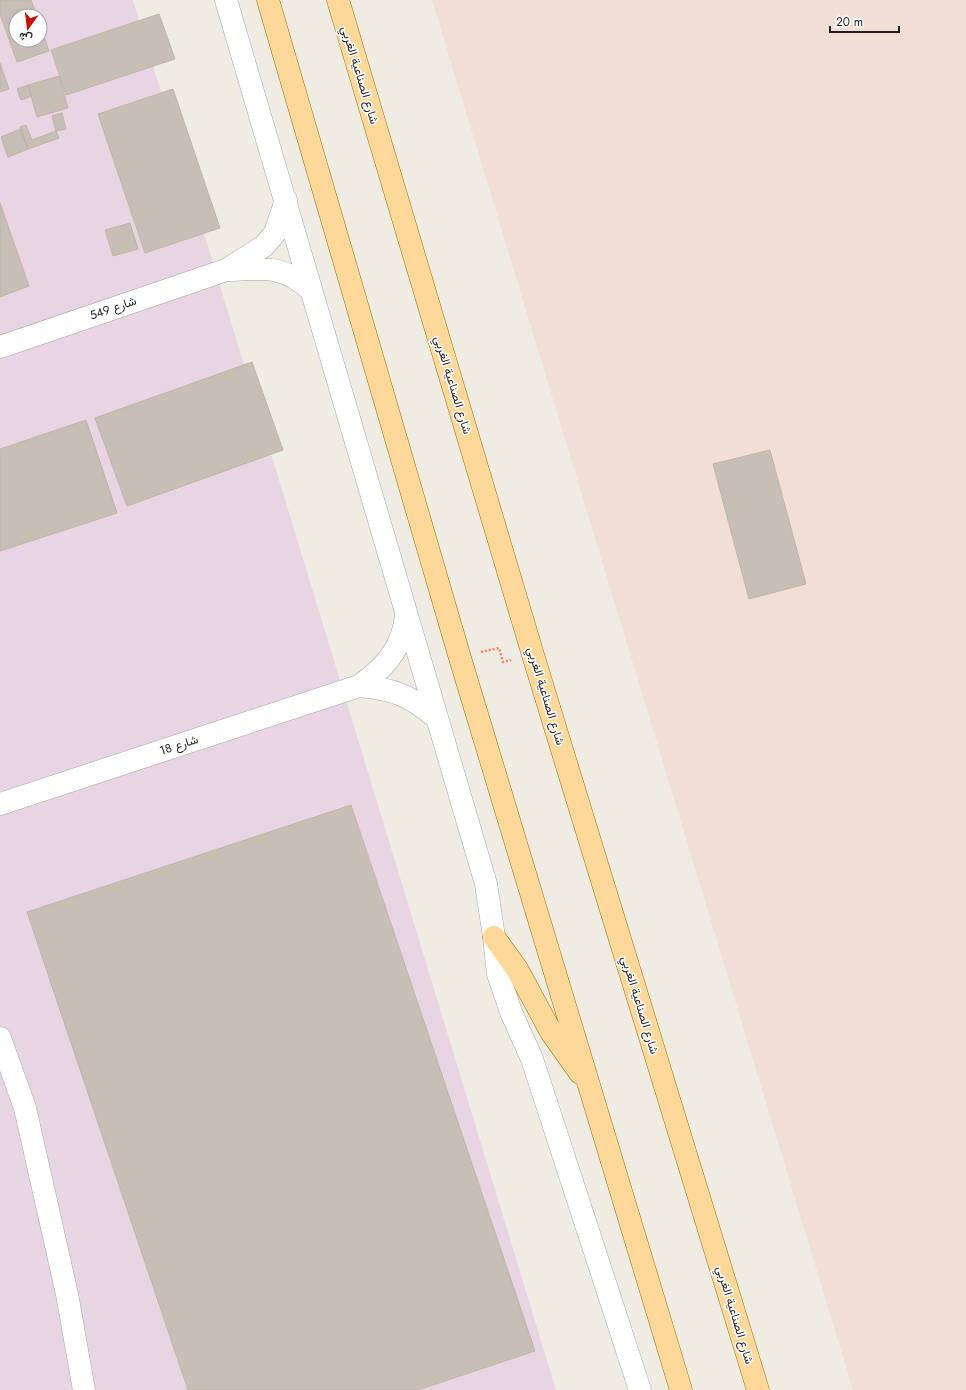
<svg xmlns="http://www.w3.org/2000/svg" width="966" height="1390" font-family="Jost,Vazirmatn,sans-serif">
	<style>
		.industrial { fill: #e8d5e3; fill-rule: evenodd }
		.military { fill: #f1dfd6 }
		.building { fill: #c7beb6; stroke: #c1b3a5 }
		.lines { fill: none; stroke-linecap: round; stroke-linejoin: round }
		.minor-casing { stroke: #a5a5a5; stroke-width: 23 }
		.major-casing { stroke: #976e00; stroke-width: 23 }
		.path { stroke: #fe7e65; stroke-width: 2.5; stroke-dasharray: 2 2; stroke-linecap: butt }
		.minor { stroke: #fff; stroke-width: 22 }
		.major { stroke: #fed899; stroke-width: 22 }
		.labels { text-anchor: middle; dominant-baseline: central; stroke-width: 3; stroke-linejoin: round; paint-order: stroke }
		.street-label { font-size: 12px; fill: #1e1e1e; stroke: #fff }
	</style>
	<rect width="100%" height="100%" fill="#efece3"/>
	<!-- industrial -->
	<path class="industrial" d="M0 0H133L556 1390H0ZM16 16H40V40H16Z"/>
	<!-- military -->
	<path class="military" d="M432 0H966V1390H853Z"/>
	<!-- building -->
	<path class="building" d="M0 0H31L37 16H16V40H40V25L49 51 17 62 0 14Z
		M159 14 175 59 66 95 51 50Z
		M0 63 9 89 0 92Z
		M59 76 68 108 37 117 28 85Z
		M28 85 32 96 21 100 17 89Z
		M173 89 220 228 145 253 98 114Z
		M62 113 66 129 56 131 52 116Z
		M26 125 32 140 56 131 59 138 28 149 20 127Z
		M21 129 28 149 8 157 1 137Z
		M0 203 29 286 0 297Z
		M130 223 138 249 113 256 105 230Z
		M252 362 283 450 127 506 95 418Z
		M86 420 117 513 0 551V449Z
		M770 450 806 584 749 599 713 464Z
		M351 805 535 1351 418 1390H188L27 912Z"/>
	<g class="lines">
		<!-- minor casing -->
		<g class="minor-casing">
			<path id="minor" d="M226 0 486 884 494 937 498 974 511 1012 532 1059 640 1390
				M227 270C265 269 281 264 311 290
				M0 347 226 270 264 246 275 233 286 200
				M359 686C394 689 409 695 437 718
				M0 804 359 686C377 673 393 659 401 637 404 630 405 622 406 615
				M0 1038 25 1108 67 1294 84 1390"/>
		</g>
		<!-- major casing -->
		<g class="major-casing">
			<path id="major" d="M268 0 460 658 681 1390
				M338 0 533 655 758 1390
				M494 937 517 969 551 1032 580 1073"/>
		</g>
		<!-- path -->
		<path class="path" d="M481 652 499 648 503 662 511 660"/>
		<!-- minor -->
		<use href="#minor" class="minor"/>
		<!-- major -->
		<use href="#major" class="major"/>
	</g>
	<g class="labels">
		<!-- street labels -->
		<g class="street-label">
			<text transform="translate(360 75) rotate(73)">شارع الصناعية الغربي</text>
			<text transform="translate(113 308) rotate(-19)">شارع 549</text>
			<text transform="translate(453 385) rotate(73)">شارع الصناعية الغربي</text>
			<text transform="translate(546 696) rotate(73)">شارع الصناعية الغربي</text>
			<text transform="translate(179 745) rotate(-18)">شارع 18</text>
			<text transform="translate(640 1005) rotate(73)">شارع الصناعية الغربي</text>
			<text transform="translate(735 1315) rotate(73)">شارع الصناعية الغربي</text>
		</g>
	</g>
	<!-- north arrow -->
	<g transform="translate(28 28) rotate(194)"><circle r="19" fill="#ffffff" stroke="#a5a5a5"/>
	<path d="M0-3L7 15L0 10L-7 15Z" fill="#cb0c00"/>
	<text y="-6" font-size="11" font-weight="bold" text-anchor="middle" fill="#1e1e1e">ش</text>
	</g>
	<!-- scale -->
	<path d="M830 26v6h69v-6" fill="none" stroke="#1e1e1e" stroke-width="2"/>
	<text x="836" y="26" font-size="12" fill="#1e1e1e" stroke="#ffffff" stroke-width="3" paint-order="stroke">20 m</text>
</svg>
